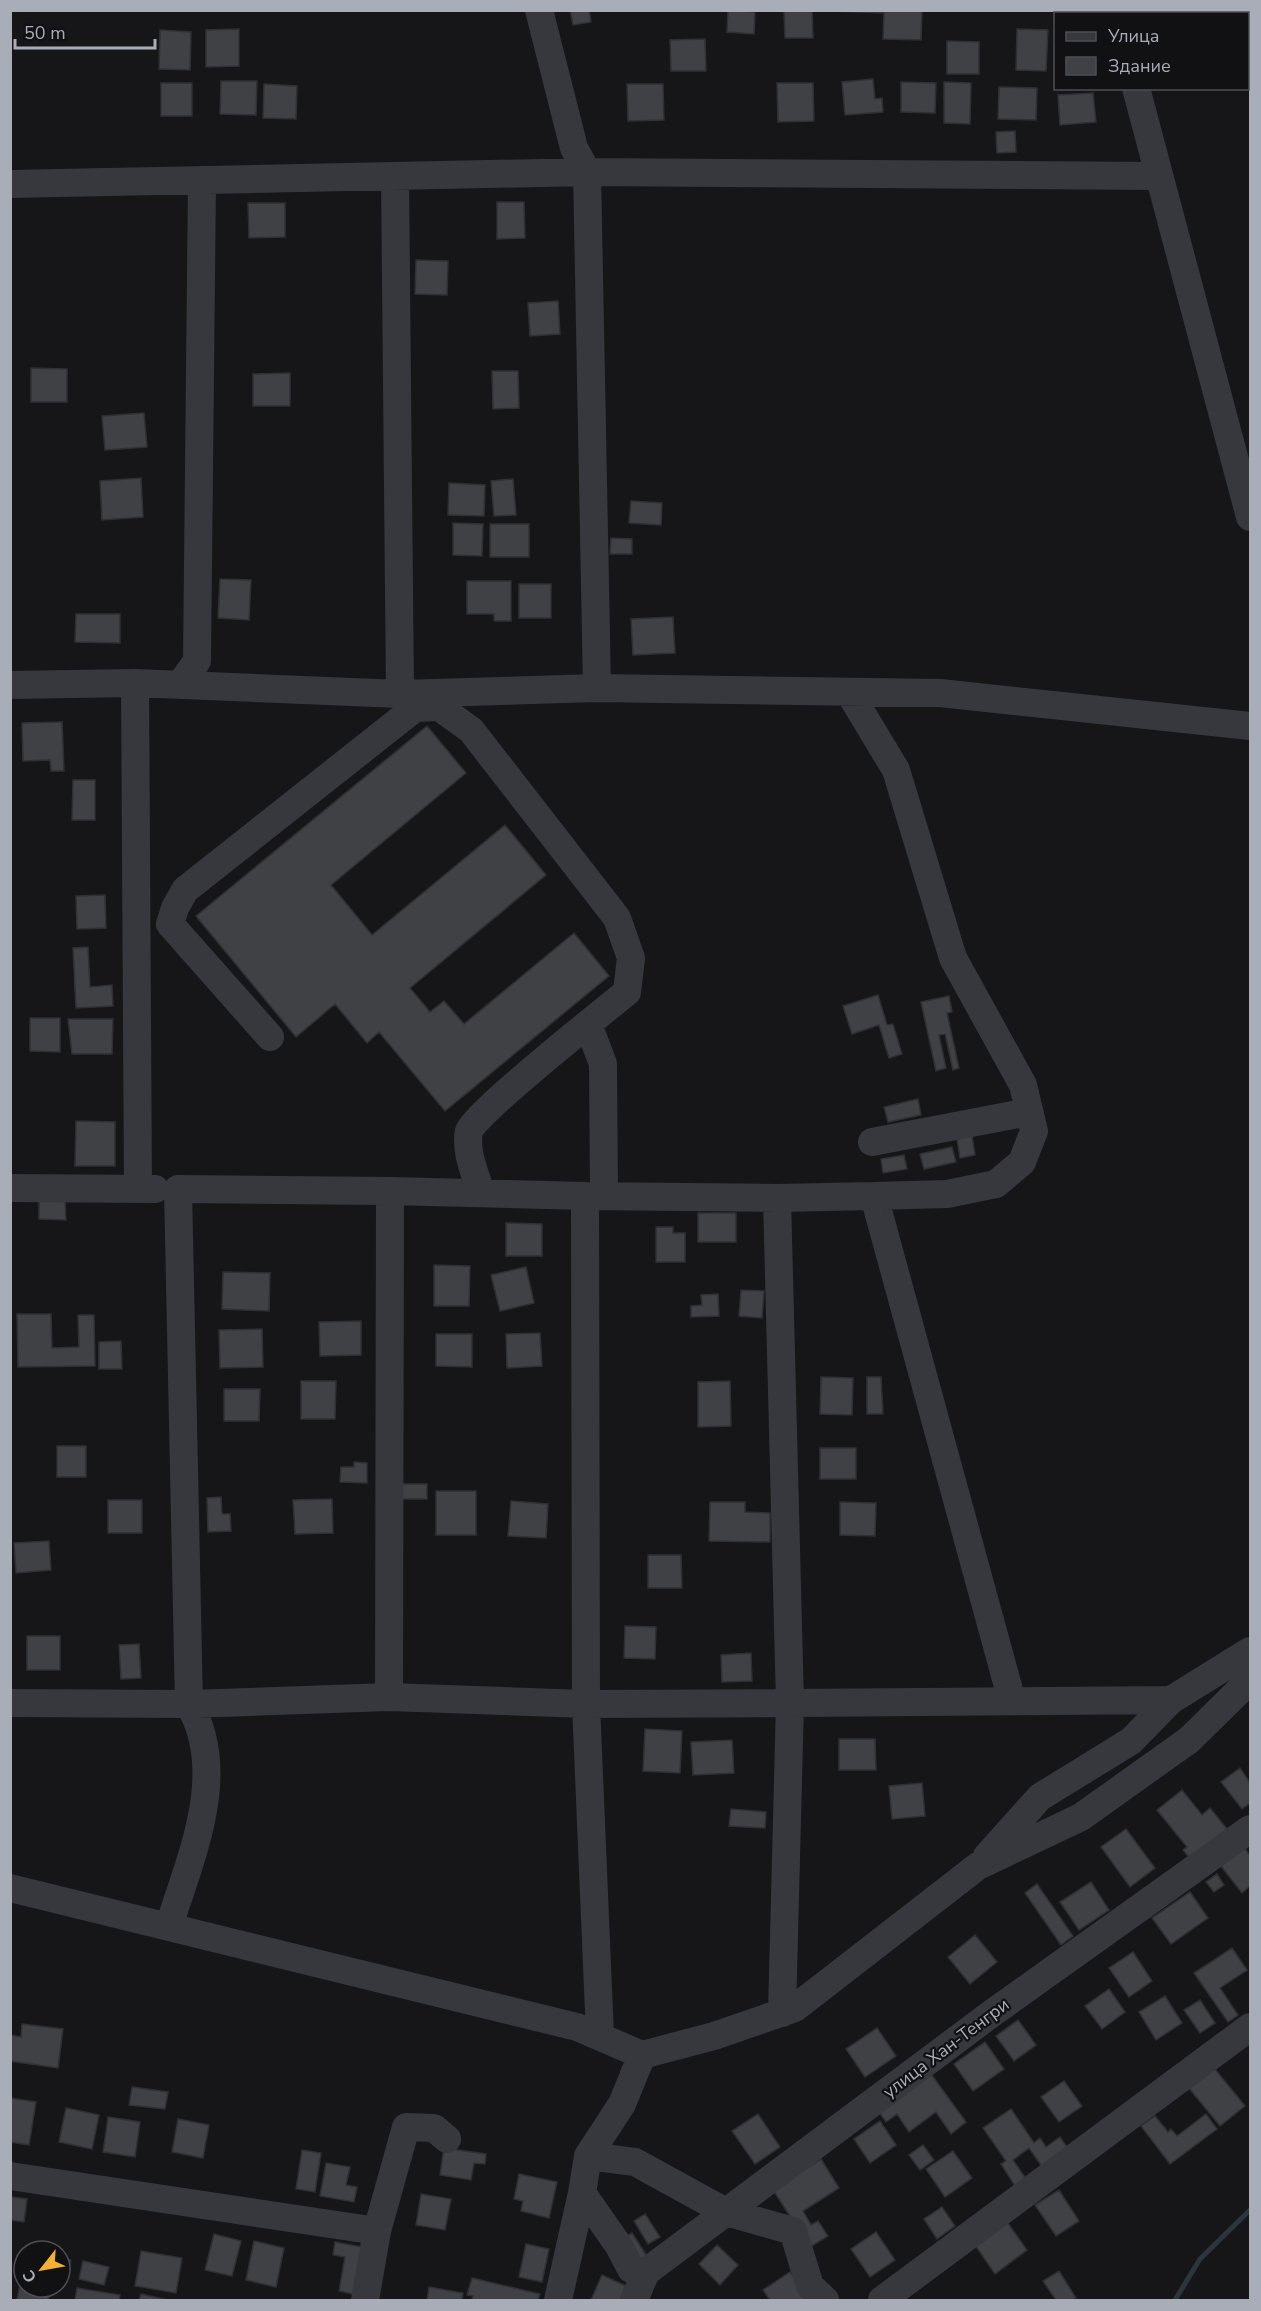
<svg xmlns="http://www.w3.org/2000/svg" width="1261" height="2311" font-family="'Nunito Sans',sans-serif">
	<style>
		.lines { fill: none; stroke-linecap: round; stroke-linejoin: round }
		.stream { stroke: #2c353c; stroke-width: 5 }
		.building { fill: #404145; stroke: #303034; stroke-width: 1.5 }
		.minor { stroke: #37383d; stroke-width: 28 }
		.labels { text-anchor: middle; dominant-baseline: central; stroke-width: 4.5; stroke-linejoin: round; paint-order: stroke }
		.street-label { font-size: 18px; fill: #a8adb8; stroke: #111113 }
	</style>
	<rect width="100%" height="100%" fill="#161618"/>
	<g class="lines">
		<!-- stream -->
		<path class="stream" d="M1175 2300 1200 2259 1250 2210"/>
	</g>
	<!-- building -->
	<path class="building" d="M570 10H589L591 22 573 25Z
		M728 10 755 12 754 34 727 32Z
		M779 10H812L813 38H785L784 12Z
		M922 10 921 40 883 39 884 13 831 11Z
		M1058 11H1089V14H1058Z
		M239 29V66L206 67V30Z
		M1017 29 1048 30 1046 71 1016 70Z
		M160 30 191 32 190 70 159 69Z
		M705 39 706 71H671L670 40Z
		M947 41 979 42V74H947Z
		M873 79 875 99 882 98 883 112 845 115 842 82Z
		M221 81H257L256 115 220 114Z
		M901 82 936 83 935 113 901 112Z
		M944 82 971 83 970 124 944 123Z
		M161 83H192V116H161Z
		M777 83H813L814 121 778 122Z
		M264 84 297 86 296 119 263 118Z
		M627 84H663L664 120 628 121Z
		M999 87 1037 88 1036 120 998 119Z
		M1093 93 1096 122 1060 125 1058 95Z
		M1015 131 1016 152 997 153 996 132Z
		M497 202H524L525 238 497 239Z
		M248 203H285V237L249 238Z
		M416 260 448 261 447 295 415 294Z
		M558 301 560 334 530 336 528 303Z
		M31 368 67 369V402H31Z
		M492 371H518L519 408 493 409Z
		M290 373V406H253V374Z
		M144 413 147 447 105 450 102 416Z
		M141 478 143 517 102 520 100 481Z
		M513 479 516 515 494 516 491 481Z
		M449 483 485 485 484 516 448 515Z
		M631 501 662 503 661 525 629 523Z
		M453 523 483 524 482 556 453 555Z
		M490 524H529V557H490Z
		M611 538 632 539V554H610Z
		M220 579 251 580 249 620 218 618Z
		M467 581H511V621H494V614H467Z
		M519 584H551V618H519Z
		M76 614H120V643L75 642Z
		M673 617 675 653 633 655 631 619Z
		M62 722 64 771H51L50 760 23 761 22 723Z
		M427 726 466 773 331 885 372 935 505 825 546 875 410 988 430 1012 444 1001 464 1024 574 933 609 976 445 1111 379 1032 367 1043 335 1004 296 1037 196 916Z
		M73 780H95V820H72Z
		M105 895 106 928 77 929 76 896Z
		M88 947 90 987 112 985 113 1006 76 1008 73 948Z
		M878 995 887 1025 893 1024 902 1054 889 1058 879 1025 852 1034 843 1006Z
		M949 996 952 1012 947 1013 959 1068 953 1070 945 1034 939 1035 946 1068 936 1071 921 1002Z
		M30 1018H60V1052L30 1051Z
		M68 1019H113L112 1054H72Z
		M918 1099 921 1115 888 1122 884 1107Z
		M76 1121 115 1122V1166H75Z
		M972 1136 975 1155 960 1158 957 1139Z
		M952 1147 956 1162 924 1169 920 1154Z
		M904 1155 907 1169 883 1173 881 1159Z
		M39 1200H65L66 1220 39 1219Z
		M698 1213H736V1242H698Z
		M506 1223 542 1224V1256H506Z
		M656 1227H673V1233H685V1262H656Z
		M434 1265 470 1266 469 1306H434Z
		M526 1267 534 1303 500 1311 491 1275Z
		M223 1272 270 1273 269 1311 222 1309Z
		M741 1290 764 1291 762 1318 739 1316Z
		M718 1294 719 1316 691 1317V1306L702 1305 701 1295Z
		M17 1314H51L52 1348 79 1347 78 1315H94L95 1366 18 1367Z
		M361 1321V1355L320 1356 319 1322Z
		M262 1329 263 1367 220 1368 219 1330Z
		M540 1333 542 1366 507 1368 506 1334Z
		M436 1334H472V1367L436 1366Z
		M121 1341 122 1369H99V1342Z
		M821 1377 853 1378 852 1415 820 1414Z
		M867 1377H881L883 1414H867Z
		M301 1381H336L335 1419H301Z
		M730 1381 731 1426 698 1427V1382Z
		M224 1389H260L259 1421H224Z
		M57 1446H86V1477H57Z
		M820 1448H856V1479H820Z
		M354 1462 367 1463V1483L340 1482 341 1467H354Z
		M402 1484H427V1499H402Z
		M436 1491H476V1535H436Z
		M221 1497 222 1514H230L231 1531 208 1532 207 1498Z
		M332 1499 333 1533 295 1534 293 1500Z
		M108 1500H142V1533H108Z
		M511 1501 548 1504 546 1538 508 1536Z
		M710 1502H745V1512L770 1513V1542L709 1541Z
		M840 1502 876 1503 875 1536 840 1535Z
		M49 1541 51 1570 16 1573 14 1543Z
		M648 1555H681L682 1588H648Z
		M625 1626 656 1627 655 1659 624 1658Z
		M27 1636H60V1670H27Z
		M139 1644 141 1678 121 1679 119 1645Z
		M751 1653 752 1681 722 1682 721 1655Z
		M645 1729 682 1731 680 1773 643 1771Z
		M839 1739H875L876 1770H839Z
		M732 1740 734 1773 693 1775 691 1742Z
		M1240 1768 1250 1783V1803L1242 1809 1221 1782Z
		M922 1783 925 1816 892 1819 889 1786Z
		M1182 1790 1202 1815 1210 1808 1227 1829 1190 1859 1183 1850 1187 1847 1157 1810Z
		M731 1809 766 1812 765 1828 729 1826Z
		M1126 1829 1155 1868 1130 1887 1101 1847Z
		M1244 1847 1250 1856V1886L1242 1893 1221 1866Z
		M1217 1874 1224 1885 1214 1892 1206 1882Z
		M1091 1882 1109 1910 1079 1930 1060 1902Z
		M1037 1884 1073 1936 1061 1945 1025 1893Z
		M1190 1892 1208 1918 1171 1944 1152 1918Z
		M975 1935 997 1962 970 1984 948 1957Z
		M1232 1948 1247 1970 1220 1988 1238 2015 1228 2022 1194 1973Z
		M1133 1952 1152 1981 1129 1997 1109 1968Z
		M1109 1989 1125 2012 1102 2029 1085 2006Z
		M1165 1996 1182 2023 1156 2040 1139 2012Z
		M1200 2000 1215 2023 1200 2033 1184 2010Z
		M1018 2020 1036 2045 1014 2061 996 2036Z
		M22 2024 63 2029 58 2068 10 2061V2035L21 2037Z
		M877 2028 896 2056 865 2077 846 2049Z
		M985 2042 1004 2069 973 2091 954 2064Z
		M1214 2068 1245 2106 1220 2126 1189 2088Z
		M931 2074 966 2122 951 2134 936 2112 909 2132 897 2114 886 2122 879 2112Z
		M1064 2081 1082 2106 1059 2122 1041 2097Z
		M132 2087 168 2092 165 2109 129 2105Z
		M10 2098 36 2102 29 2145 10 2142Z
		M66 2108 99 2115 92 2149 59 2142Z
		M1011 2109 1034 2143 1040 2138 1046 2147 1060 2137 1069 2150 1043 2168 1029 2148 1013 2160 1026 2179 1015 2186 1001 2164 1006 2161 983 2128Z
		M758 2114 780 2147 755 2164 732 2131Z
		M1206 2114 1217 2129 1170 2164 1141 2126 1155 2116 1168 2132 1171 2129 1177 2136Z
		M108 2117 140 2122 135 2157 103 2152Z
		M178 2119 209 2125 203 2158 172 2152Z
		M880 2121 896 2145 870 2163 854 2139Z
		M923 2145 934 2160 920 2170 909 2155Z
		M444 2148 486 2154 485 2164 474 2163 471 2180 440 2175Z
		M302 2150 321 2153 315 2192 296 2189Z
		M953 2151 972 2178 945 2197 926 2169Z
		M821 2159 839 2188 803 2211 811 2225 818 2221 828 2236 810 2247 773 2190Z
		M326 2163 350 2167 346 2185 357 2187 354 2202 320 2196Z
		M519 2174 557 2182 549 2218 521 2211 523 2201 514 2199Z
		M1059 2190 1079 2221 1056 2236 1035 2205Z
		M421 2194 451 2199 445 2230 416 2225Z
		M11 2197 27 2199 24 2222 10 2220Z
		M942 2207 955 2226 937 2239 924 2219Z
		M645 2214 660 2237 648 2244 634 2221Z
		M1007 2222 1027 2250 995 2274 975 2245Z
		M876 2232 895 2260 870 2277 851 2249Z
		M632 2233 648 2258 637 2265 621 2240Z
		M214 2234 241 2241 232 2276 205 2270Z
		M254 2241 284 2248 276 2287 246 2280Z
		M335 2242 362 2247 353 2294 339 2291 345 2257 333 2255Z
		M526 2244 549 2249 542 2282 519 2277Z
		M717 2245 738 2265 720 2285 699 2264Z
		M141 2251 182 2258 176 2293 135 2286Z
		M60 2258 71 2260 66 2278 60 2276Z
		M83 2261 109 2267 104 2285 79 2279Z
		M1059 2271 1076 2298 1073 2300H1056L1043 2281Z
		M790 2272 809 2300H770L763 2290Z
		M602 2275 630 2288 625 2300H591Z
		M472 2278 540 2294 538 2300H472L473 2296 467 2295Z
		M21 2279H24V2287H50L48 2300H17Z
		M429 2287 463 2293 462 2300H427Z
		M77 2288 120 2295 119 2300H75Z
		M141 2294 168 2300H139Z"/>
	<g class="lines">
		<!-- minor -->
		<path class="minor" d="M539 10 574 148 587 172 597 688
			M1116 10 1117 14
			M1136 88 1250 517
			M395 177 400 694
			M10 184 587 172 1159 176
			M10 685 135 683
			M180 685 197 661 202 180
			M849 692 896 770 953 958 1023 1085 1034 1131 1022 1162 996 1184 947 1194 874 1196
			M588 1024 603 1064 604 1196
			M270 1037 170 924 175 908 185 890 415 708 439 707 471 730 617 918 631 958 627 992C605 1010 473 1115 469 1131 465 1152 475 1173 481 1193
			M872 1142 1029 1112
			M10 1188 155 1189
			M138 1189 135 683 400 694 597 688 940 693 1250 726
			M585 1196 390 1191 389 1697 586 1704 600 2036
			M777 1198 585 1196 586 1704 790 1703 782 2013
			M389 1697 189 1704 178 1189 390 1191
			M1012 1701 874 1196 777 1198 790 1703 1171 1700
			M10 1703 189 1704C229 1773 191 1856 169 1926
			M987 1856 1040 1797 1131 1741 1171 1700 1250 1651
			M10 1888 577 2027 642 2055 714 2036 795 2008 978 1866 1081 1817 1189 1740 1250 1680
			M642 2055 622 2104 588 2156 582 2193 619 2246 631 2269 646 2272
			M588 2156 635 2162 726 2212 793 2231 810 2286 825 2300
			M10 2176 377 2231 406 2127 434 2128 447 2139
			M646 2272 991 2014 1250 1829
			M365 2300 377 2231
			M558 2300 582 2193
			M634 2300 646 2272
			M882 2300 1250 2027"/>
	</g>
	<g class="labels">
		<!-- street labels -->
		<g class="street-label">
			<text transform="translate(946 2048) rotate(-37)">улица Хан-Тенгри</text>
		</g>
	</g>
	<!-- border -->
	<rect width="1261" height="2311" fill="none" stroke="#a8adb8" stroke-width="24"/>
	<!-- legend -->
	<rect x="1054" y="12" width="195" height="78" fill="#111113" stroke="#4d4f55" stroke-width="1.5"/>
	<rect x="1066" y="32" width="30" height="9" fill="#37383d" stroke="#4d4f55" stroke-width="1.5"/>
	<text x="1108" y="42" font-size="18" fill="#a8adb8">Улица</text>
	<rect x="1066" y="57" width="30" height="18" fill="#404145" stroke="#4d4f55" stroke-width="1.5"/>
	<text x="1108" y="72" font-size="18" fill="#a8adb8">Здание</text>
	<!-- north arrow -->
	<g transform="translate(42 2269) rotate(239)"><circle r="28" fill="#111113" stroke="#4d4f55" stroke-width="1.5"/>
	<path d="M0-4.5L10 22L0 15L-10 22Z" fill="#f2b134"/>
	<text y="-9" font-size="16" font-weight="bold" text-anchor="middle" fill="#a8adb8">С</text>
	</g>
	<!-- scale -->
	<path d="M15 39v9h140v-9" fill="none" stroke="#a8adb8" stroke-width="3"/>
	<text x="24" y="39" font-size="18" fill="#a8adb8" stroke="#111113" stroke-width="4.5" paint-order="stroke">50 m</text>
</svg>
